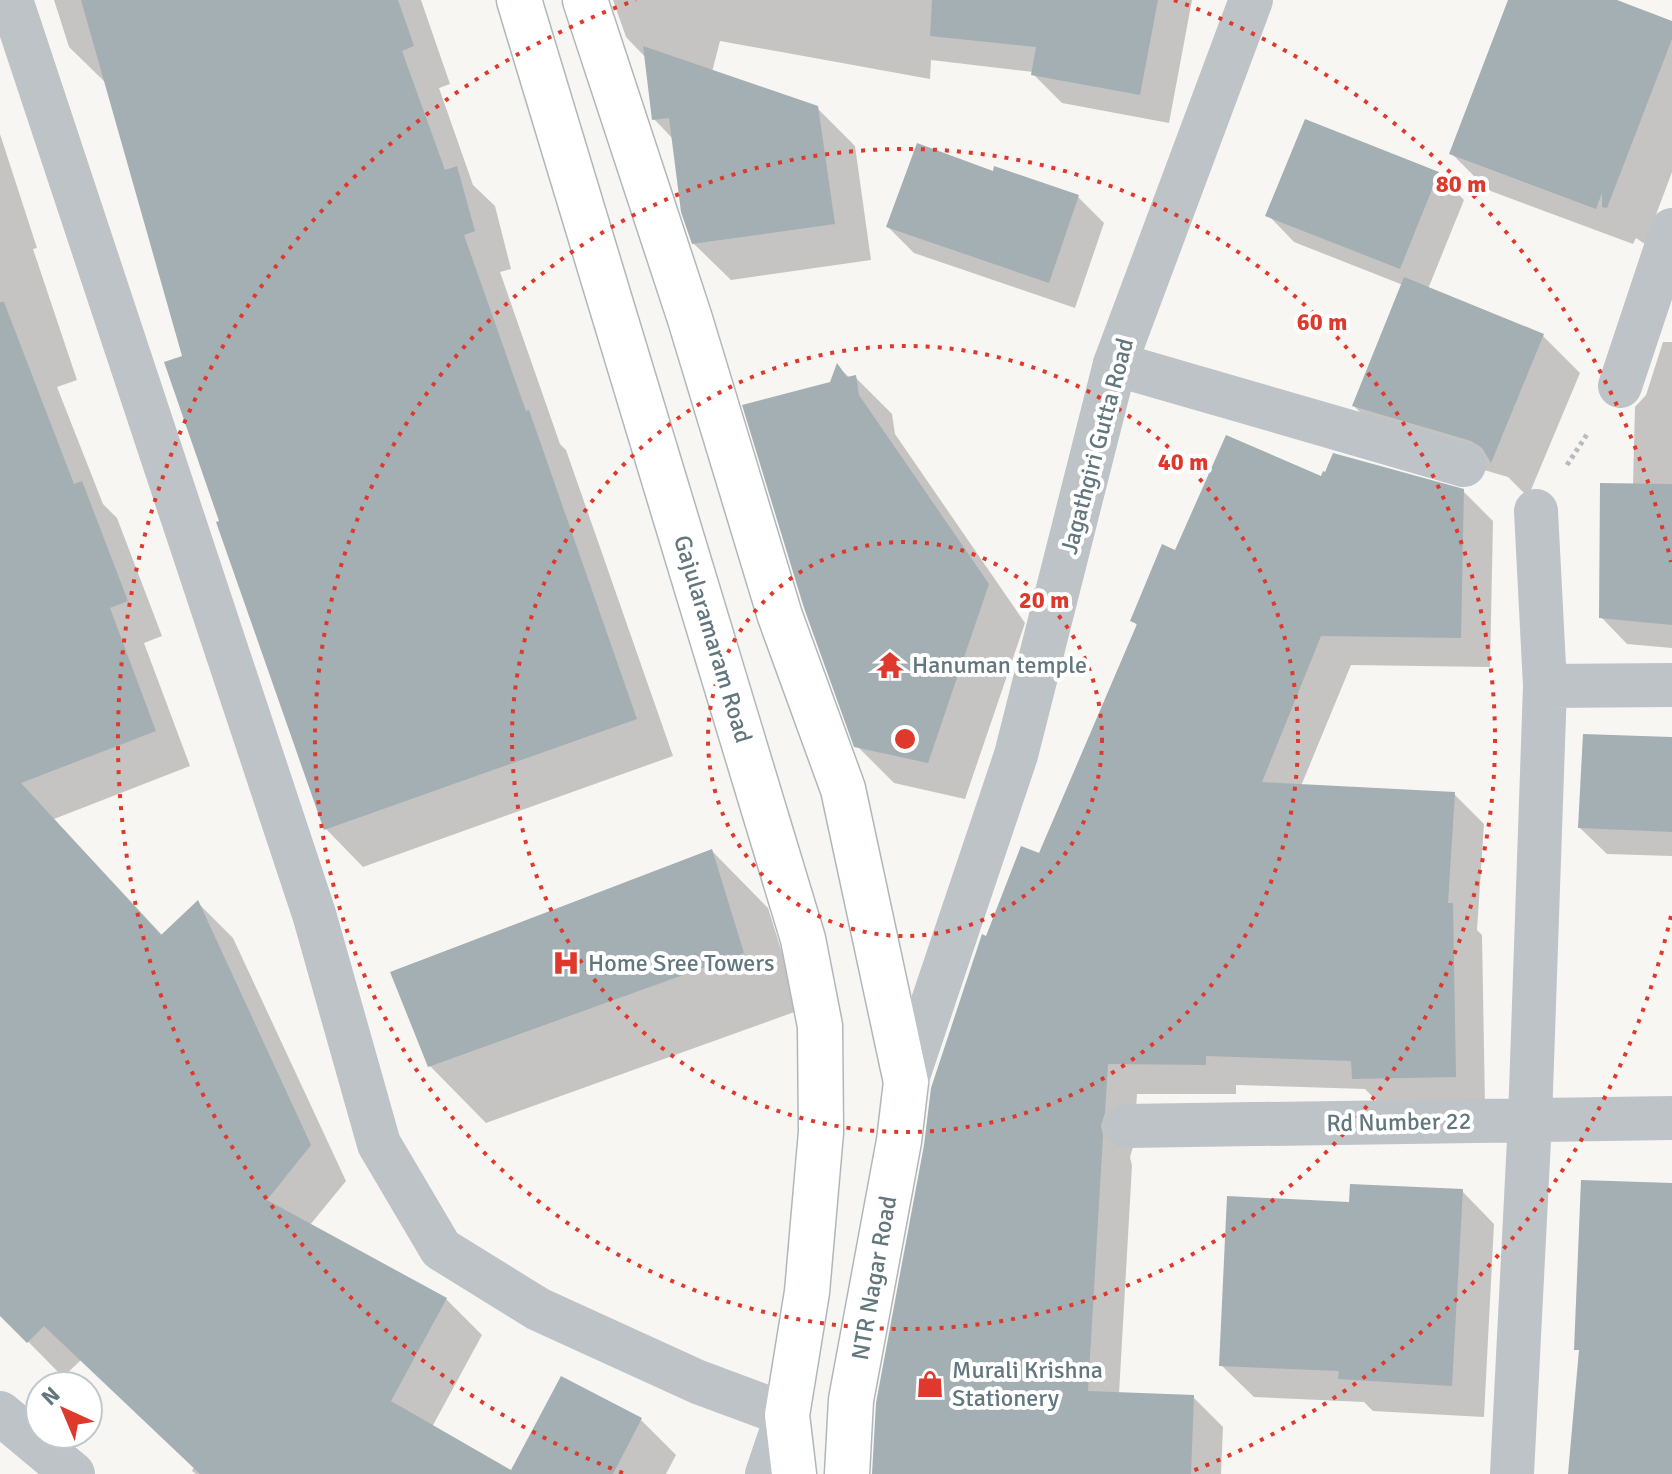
<svg xmlns="http://www.w3.org/2000/svg" width="1672" height="1474" font-family="Signika,sans-serif">
	<style>
		.shadow { fill: #0003 }
		.building { fill: #a4afb3 }
		.lines { fill: none; stroke-linecap: round; stroke-linejoin: round }
		.secondary-casing { stroke: #b0b7ba; stroke-width: 47 }
		.path { stroke: #b8bcbe; stroke-width: 5; stroke-dasharray: 4 4; stroke-linecap: butt }
		.minor { stroke: #bdc3c6; stroke-width: 44 }
		.tertiary { stroke: #bdc3c6; stroke-width: 44 }
		.secondary { stroke: #fff; stroke-width: 44 }
		.ring { fill: none; stroke: #de392c; stroke-width: 4; stroke-dasharray: 4 8 }
		.labels { text-anchor: middle; dominant-baseline: central; stroke-width: 8; stroke-linejoin: round; paint-order: stroke }
		.street-label { font-size: 24px; fill: #62767e; stroke: #fff }
		.poi-label { font-size: 24px; fill: #62767e; stroke: #fff; text-anchor: start }
		.centre { fill: #de392c; stroke: #fff; stroke-width: 4 }
		.ring-label { font-size: 24px; text-anchor: middle; font-weight: bold; fill: #de392c; stroke: #fff; stroke-width: 8; stroke-linejoin: round; paint-order: stroke }
	</style>
	<rect width="100%" height="100%" fill="#f7f6f3"/>
	<!-- shadow -->
	<path class="shadow" d="M54 0H421L450 84 439 88 473 185 495 206 511 269 500 272 560 444 566 450 673 756 363 867 326 829 221 522 185 357 108 85 69 47Z
		M613 0H1192L1169 123 1062 103 1033 74V72L931 60 930 79 720 41 712 72 817 108 855 146 871 260 731 280 693 243 673 139 654 119 646 58 626 37Z
		M1510 0H1611L1672 23V172L1645 244 1636 238 1633 244 1488 190 1451 153Z
		M0 134 37 248 33 249 77 380 57 387 103 504 117 518 162 636 144 643 190 766 54 819 163 936 198 903 233 938 346 1181 310 1225 446 1299 482 1335 432 1427 512 1472 641 1420 676 1455 666 1474H196L192 1471 194 1467 81 1360 63 1377 0 1313Z
		M994 174 1078 197 1104 223 1075 308 914 253 888 227Z
		M1438 174 1464 200 1428 289 1543 336 1580 373 1528 497 1508 477 1391 443 1354 406 1403 285 1294 242 1268 215Z
		M1663 342H1672V648L1627 644 1601 617 1633 485 1635 407 1646 395Z
		M837 366 850 378 855 377 892 414 895 434 1025 623 965 799 894 783 856 745 831 383Z
		M1322 478 1463 491 1493 521 1490 667 1351 665 1301 786 1454 794 1484 824 1477 930 1482 935 1485 1106 1384 1108 1365 1089 1236 1085V1094H1137L1134 1144 1130 1157 1132 1166 1119 1394 1193 1397 1223 1427 1221 1474H874L987 939 1040 856 1138 626 1133 621 1177 552Z
		M1672 739V856L1607 854 1580 828Z
		M712 851 768 908 800 1010 486 1123 430 1066Z
		M1462 1191 1494 1224 1484 1417 1373 1411 1364 1402 1254 1397 1221 1365Z"/>
	<!-- building -->
	<path class="building" d="M81 0H398L414 46 402 51 445 170 457 166 475 231 464 235 526 411 529 410 637 719 324 830 216 522 219 521 164 362 182 356Z
		M932 0H1158L1140 95 1031 75 1036 47 930 36Z
		M1508 0H1617L1672 21V39L1607 208 1602 207V193L1596 209 1449 154Z
		M643 46 818 106 835 224 692 244 681 212 669 118 652 120Z
		M1305 119 1439 172 1400 269 1265 216Z
		M917 143 993 171 994 166 1079 195 1049 283 886 227Z
		M1404 277 1544 334 1491 463 1482 448 1471 441 1352 406Z
		M0 302H4L74 484 82 481 128 601 110 608 156 731 21 783 161 935 198 900 311 1145 267 1200 447 1298 391 1401 511 1470 561 1376 642 1418 613 1474H200L44 1326 27 1343 0 1316Z
		M837 363 847 377 856 375 859 395 989 584 928 763 854 747 804 608 742 405 830 382Z
		M1226 435 1321 476 1323 471 1325 472 1333 453 1464 489 1461 638 1321 636 1262 782 1455 792 1448 903H1453L1456 1077 1352 1079 1351 1061 1206 1056V1065L1108 1064 1105 1113 1101 1126 1103 1135 1088 1391 1194 1395 1191 1474H872L876 1403 924 1145 931 1088 982 934 986 936 1021 846 1039 853 1137 624 1130 621 1162 544 1175 550Z
		M1600 483 1672 484V625L1599 618Z
		M1583 734 1672 737V832L1578 828Z
		M712 849 744 953 428 1067 390 972Z
		M1581 1180 1672 1183V1474H1568L1579 1350H1574Z
		M1350 1184 1463 1189 1452 1386 1338 1379 1339 1371 1219 1366 1227 1196 1349 1202Z"/>
	<g class="lines">
		<!-- secondary casing -->
		<g class="secondary-casing">
			<path id="secondary" d="M519 0 803 939 820 1026 821 1132 807 1292 787 1415 794 1474
				M585 0 690 319 780 616 843 789 906 1082 899 1141 851 1400 847 1474"/>
		</g>
		<!-- path -->
		<path class="path" d="M1567 465 1588 433"/>
		<!-- minor -->
		<path class="minor" d="M11 0 314 914 379 1144 441 1249 538 1309 698 1382 787 1415
			M1115 364 1464 465
			M1620 386 1672 230
			M1545 686 1672 685
			M1126 1126 1672 1118
			M0 1413 73 1474
			M1512 1474 1530 1120 1545 686 1536 511"/>
		<!-- tertiary -->
		<path class="tertiary" d="M906 1082 1016 755 1115 364 1251 0
			M767 1474 787 1415"/>
		<!-- secondary -->
		<use href="#secondary" class="secondary"/>
	</g>
	<!-- distance rings -->
	<g class="ring">
		<circle cx="905" cy="739" r="197"/>
		<circle cx="905" cy="739" r="393"/>
		<circle cx="905" cy="739" r="590"/>
		<path d="M1671 916A786 786 0 0 1 1187 1473M623 1473A786 786 0 0 1 636 0M1174 0A786 786 0 0 1 1671 562"/>
	</g>
	<!-- icons -->
	<defs>
		<g id="temple-bare" transform="scale(2.16)"><path d="M0-6L5-2H3V0L6.5 2.5H4V6H1.5V3h-3V6H-4V2.5H-6.5L-3 0V-2H-5Z" fill="#de392c" stroke="#fff" stroke-width="2.5" paint-order="stroke"/></g>
		<g id="hospital-bare" transform="scale(2.16)"><path d="M-5-5h3v3.5h4V-5h3V5h-3V1.5h-4V5h-3Z" fill="#de392c" stroke="#fff" stroke-width="2.5" paint-order="stroke"/></g>
		<g id="shop-bare" transform="scale(2.16)"><path d="M-5-2.5h2.3a2.7 3.5 0 0 1 5.4 0H5L5.5 6h-11ZM-1.5-2.5h3a1.5 2.3 0 0 0-3 0Z" fill="#de392c" stroke="#fff" stroke-width="2.5" paint-order="stroke"/></g>
	</defs>
	<g fill-rule="evenodd">
		<use href="#temple-bare" x="890" y="665"/>
		<use href="#hospital-bare" x="566" y="963"/>
		<use href="#shop-bare" x="930" y="1384"/>
	</g>
	<g class="labels">
		<!-- street labels -->
		<g class="street-label">
			<text transform="translate(1097 446) rotate(-75)">Jagathgiri Gutta Road</text>
			<text transform="translate(713 639) rotate(73)">Gajularamaram Road</text>
			<text transform="translate(1399 1122) rotate(-1)">Rd Number 22</text>
			<text transform="translate(874 1278) rotate(-80)">NTR Nagar Road</text>
		</g>
		<!-- poi labels -->
		<g class="poi-label">
			<text x="912" y="665">Hanuman temple</text>
			<text x="588" y="963">Home Sree Towers</text>
			<text x="952" y="1370">Murali Krishna<tspan x="952" dy="28">Stationery</tspan></text>
		</g>
	</g>
	<circle cx="905" cy="739" r="12" class="centre"/>
	<g class="ring-label">
		<text x="1461" y="192">80 m</text>
		<text x="1322" y="330">60 m</text>
		<text x="1183" y="470">40 m</text>
		<text x="1044" y="608">20 m</text>
	</g>
	<!-- north arrow -->
	<g transform="translate(64 1410) rotate(316)"><circle r="38" fill="#ffffff" stroke="#c0c8cb" stroke-width="2"/>
	<path d="M0-6L14 30L0 20L-14 30Z" fill="#de392c"/>
	<text y="-12" font-size="22" font-weight="bold" text-anchor="middle" fill="#62767e">N</text>
	</g>
</svg>
